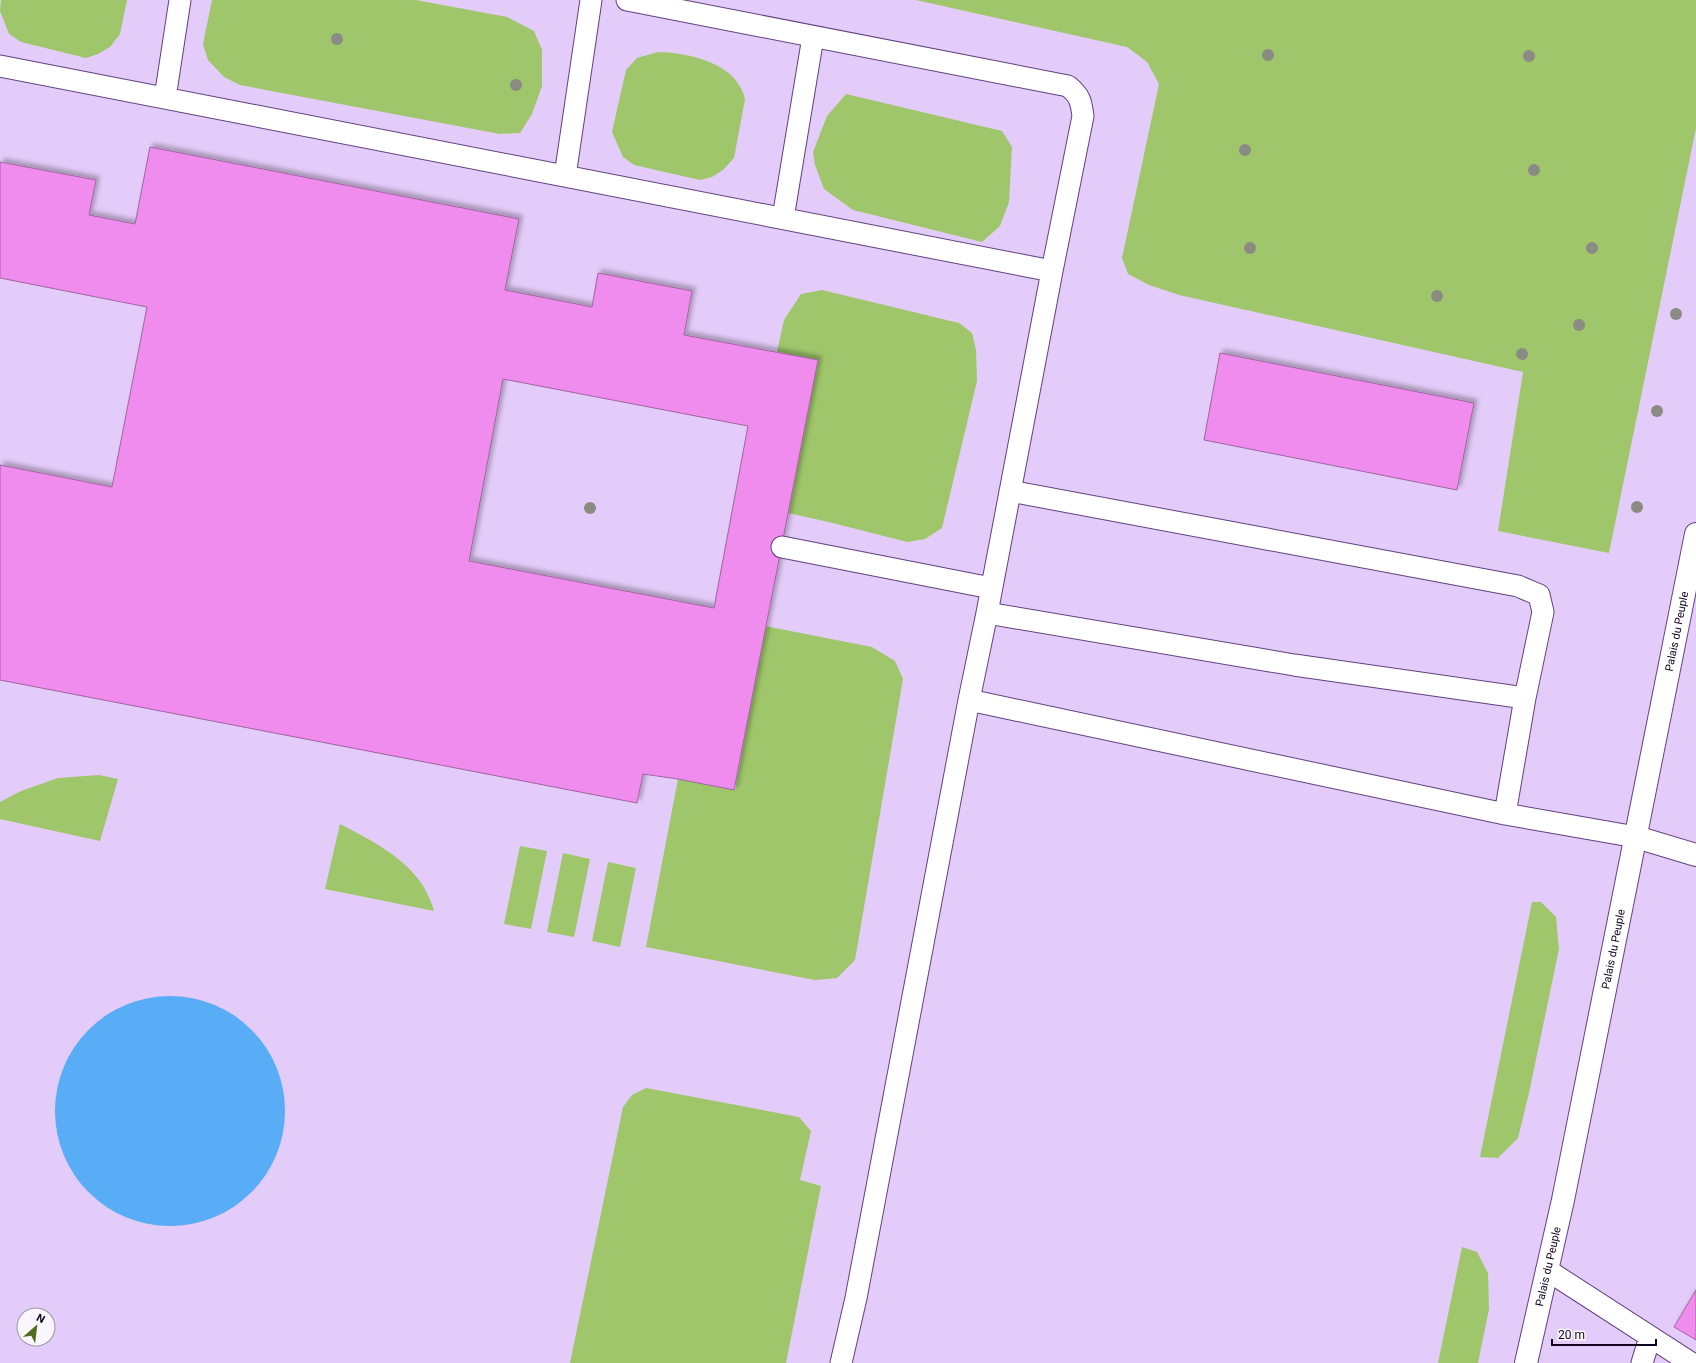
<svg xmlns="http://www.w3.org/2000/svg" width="1696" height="1363" font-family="Roboto,sans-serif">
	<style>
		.green { fill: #9fc66a }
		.water { fill: #59acf6 }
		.building { fill: #ef8ced; stroke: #a0659e; fill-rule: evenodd; filter: url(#shadow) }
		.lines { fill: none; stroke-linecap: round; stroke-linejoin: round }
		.lane-casing { stroke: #634080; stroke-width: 23 }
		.street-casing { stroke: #634080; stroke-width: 24 }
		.secondary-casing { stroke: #634080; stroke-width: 24 }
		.lane { stroke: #fff; stroke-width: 21 }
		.street { stroke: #fff; stroke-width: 22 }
		.secondary { stroke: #fff; stroke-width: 22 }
		.tree { fill: #8a8b83 }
		.labels { text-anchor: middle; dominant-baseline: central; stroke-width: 3.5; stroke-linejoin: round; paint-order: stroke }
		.street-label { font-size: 11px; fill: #13051f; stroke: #faf6fe }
	</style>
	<defs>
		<filter id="shadow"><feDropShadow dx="3.5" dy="-3.5" stdDeviation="2" flood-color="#0004"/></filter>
	</defs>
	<rect width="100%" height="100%" fill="#e3ccf9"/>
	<!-- green -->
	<path class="green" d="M1 0H127L120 34 110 47 98 54 86 58 21 42 9 34 0 11Z
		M212 0H416L507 17 534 31 542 50V86L532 114 520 133 500 134 240 85 224 77 208 60 203 44Z
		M916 0H1696V128L1609 553 1498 531 1523 372 1179 295 1149 285 1128 274 1122 258 1159 84 1147 62 1127 47Z
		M658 52C690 53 737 63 745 99L734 158 723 170 712 177 700 180 634 165 623 157 612 132 626 70 637 58Z
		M846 94 1002 131 1012 147 1009 202 1000 226 982 242 853 210 824 189 815 165 813 152 827 116Z
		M822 290 959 323 972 333 976 350 977 381 942 528 925 539 907 542 833 523 788 513 818 360 777 352 784 320 801 294Z
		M765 626 872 647 895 661 903 679 855 960 837 978 815 980 646 947 678 779 735 790Z
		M99 775 118 779 100 841 0 819V802L21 791 58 778Z
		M340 824C378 844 422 865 434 911L325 889Z
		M520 846 547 851 531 929 504 924Z
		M563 853 590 859 574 937 547 932Z
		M608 862 636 868 620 947 592 941Z
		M1532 902H1541L1556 917 1559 949 1529 1093 1518 1138 1498 1158 1480 1157Z
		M646 1088 799 1117 811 1131 800 1180 821 1186 786 1363H570L623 1107 632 1095Z
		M1462 1247 1477 1252 1488 1273 1489 1309 1478 1363H1438Z"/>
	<!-- water -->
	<path class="water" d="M55 1111a115 115 0 1 1 230 0a115 115 0 1 1-230 0Z"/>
	<!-- building -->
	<path class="building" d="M150 147 519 219 505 290 592 307 598 273 692 291 684 335 818 360 734 790 678 779 643 774 637 803 0 680V465L112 487 147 307 0 278V162L96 180 89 215 135 224ZM503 379 748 426 714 608 469 561Z
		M1220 353 1474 403 1457 490 1204 440Z
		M1696 1290V1340L1674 1327Z"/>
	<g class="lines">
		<!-- lane casing -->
		<g class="lane-casing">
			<path id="lane" d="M627 0 1068 86C1080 96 1081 101 1083 116L1052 271
				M0 66 1052 271 987 613 969 700 856 1298 841 1363
				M165 98 180 0
				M565 176 591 0
				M783 218 813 37
				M782 547 991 588
				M987 613 1294 665 1525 698
				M969 700 1505 814 1525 698 1543 612 1539 595 1518 586 1010 491
				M1505 814 1636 837
				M1547 1270 1691 1363
				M1642 1363 1650 1337"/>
		</g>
		<!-- street casing -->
		<g class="street-casing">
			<path id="street" d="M1636 837 1696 855"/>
		</g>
		<!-- secondary casing -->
		<g class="secondary-casing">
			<g id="secondary">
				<path id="s1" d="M1526 1363 1563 1200 1696 534"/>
			</g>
		</g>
		<!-- lane -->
		<use href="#lane" class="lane"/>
		<!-- street -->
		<use href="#street" class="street"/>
		<!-- secondary -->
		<use href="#secondary" class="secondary"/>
	</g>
	<!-- trees -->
	<g class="tree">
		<circle cx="337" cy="39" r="6"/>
		<circle cx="1268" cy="55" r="6"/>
		<circle cx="1529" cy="56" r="6"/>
		<circle cx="516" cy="85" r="6"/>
		<circle cx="1245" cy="150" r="6"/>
		<circle cx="1534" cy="170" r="6"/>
		<circle cx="1250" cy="248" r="6"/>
		<circle cx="1592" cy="248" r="6"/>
		<circle cx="1437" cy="296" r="6"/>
		<circle cx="1676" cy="314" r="6"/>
		<circle cx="1579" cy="325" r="6"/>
		<circle cx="1522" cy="354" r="6"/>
		<circle cx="1657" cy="411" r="6"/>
		<circle cx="1637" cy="507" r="6"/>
		<circle cx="590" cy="508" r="6"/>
	</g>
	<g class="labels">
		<!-- street labels -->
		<g class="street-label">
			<text stroke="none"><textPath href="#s1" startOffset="747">Palais du Peuple</textPath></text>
			<text stroke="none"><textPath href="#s1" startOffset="423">Palais du Peuple</textPath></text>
			<text stroke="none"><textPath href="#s1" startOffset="99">Palais du Peuple</textPath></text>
		</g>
	</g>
	<!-- north arrow -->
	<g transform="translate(36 1327) rotate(28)"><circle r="19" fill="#faf6fe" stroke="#9e96a5"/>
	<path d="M0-3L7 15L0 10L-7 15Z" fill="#506d21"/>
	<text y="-6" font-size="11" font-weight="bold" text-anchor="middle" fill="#13051f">N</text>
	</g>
	<!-- scale -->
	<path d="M1552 1339v6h104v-6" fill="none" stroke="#13051f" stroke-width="2"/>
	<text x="1558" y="1339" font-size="12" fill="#13051f" stroke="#faf6fe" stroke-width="3" paint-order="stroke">20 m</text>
</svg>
